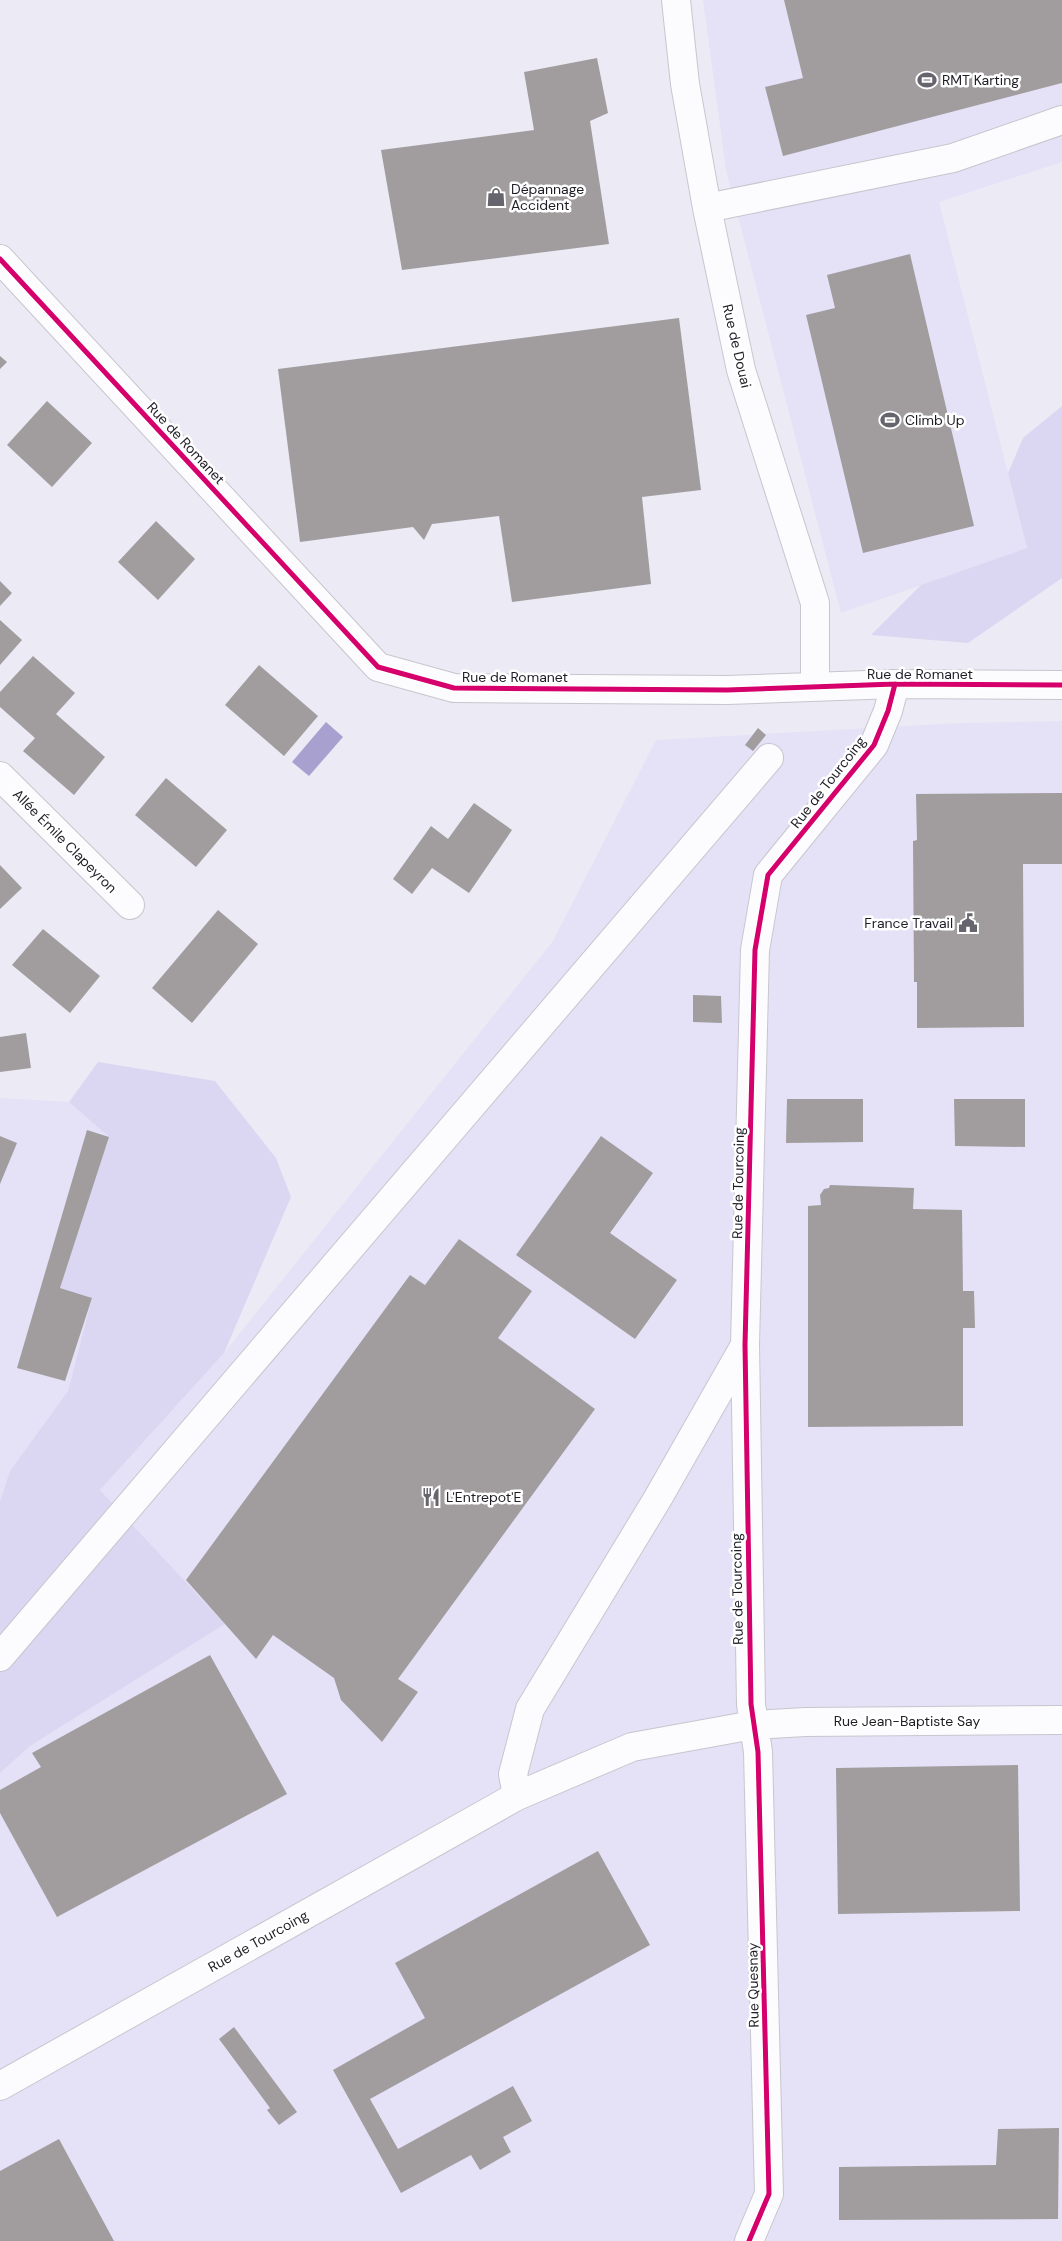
<svg xmlns="http://www.w3.org/2000/svg" width="1062" height="2241" font-family="'DM Sans',sans-serif">
	<style>
		.built { fill: #e5e2f7 }
		.green { fill: #dbd7f3 }
		.water { fill: #a8a0ce }
		.building { fill: #a19d9f }
		.lines { fill: none; stroke-linecap: round; stroke-linejoin: round }
		.minor-casing { stroke: #c7c6ce; stroke-width: 30 }
		.minor { stroke: #fcfcfe; stroke-width: 28 }
		.cycleway-casing { stroke: #fff; stroke-width: 8 }
		.cycleway { stroke: #d6006c; stroke-width: 5 }
		.labels { text-anchor: middle; dominant-baseline: central; stroke-width: 5; stroke-linejoin: round; paint-order: stroke }
		.poi-label { font-size: 14px; fill: #1e1d25; stroke: #fff; text-anchor: start }
		.street-label { font-size: 14px; fill: #1e1d25; stroke: #fff }
	</style>
	<rect width="100%" height="100%" fill="#ebeaf5"/>
	<!-- built -->
	<path class="built" d="M703 0H1062V162L939 202 1027 548 841 613 726 170Z
		M1062 721V2241H0V1773L30 1746 225 1624 100 1490 224 1353 553 941 656 740 962 723Z
		M0 1098 69 1102 109 1137 92 1298 68 1391 10 1471 0 1501Z"/>
	<!-- green -->
	<path class="green" d="M1062 406V578L968 643 871 635 921 585 1027 548 1008 473 1023 438Z
		M98 1062 215 1081 276 1158 291 1197 224 1353 100 1490 225 1624 30 1746 0 1773V1501L10 1471 68 1391 92 1298 60 1288 109 1137 69 1102Z"/>
	<!-- water -->
	<path class="water" d="M326 722 343 737 309 776 292 762Z"/>
	<!-- building -->
	<path class="building" d="M784 0H1062V83L783 156 765 87 803 78Z
		M597 58 608 113 590 121 609 244 402 270 381 150 534 130 524 72Z
		M910 254 974 526 863 553 806 315 835 308 827 275Z
		M679 318 701 490 642 497 651 584 512 602 499 516 432 524 424 540 413 527 300 542 278 369Z
		M0 356 7 362 0 369Z
		M47 401 92 443 52 487 7 445Z
		M156 521 195 559 158 600 118 562Z
		M0 581 12 593 0 606Z
		M0 620 22 640 0 665Z
		M33 656 75 693 56 714 105 757 74 795 23 751 35 738 0 707V692Z
		M259 665 318 716 284 756 225 705Z
		M758 728 766 735 753 751 745 745Z
		M166 778 227 830 196 867 135 815Z
		M1062 793V864H1023L1024 1027 917 1028V982H914L913 841 917 840 916 794Z
		M474 803 512 830 469 893 432 868 412 894 393 879 431 826 448 839Z
		M0 865 22 888 0 909Z
		M218 910 258 944 192 1023 152 988Z
		M43 929 100 976 70 1013 12 965Z
		M693 995 721 996 722 1023 693 1022Z
		M26 1033 31 1068 0 1072V1037Z
		M787 1099H863V1142L786 1143Z
		M954 1099H1025V1147L955 1146Z
		M87 1130 109 1137 60 1288 92 1298 65 1381 17 1368Z
		M0 1136 17 1143 0 1184Z
		M601 1136 653 1173 610 1233 677 1280 635 1339 516 1255Z
		M830 1185 914 1188 913 1209 962 1210 963 1291H974L975 1328H963V1426L808 1427V1206L821 1205 820 1195 824 1189 829 1188Z
		M459 1239 532 1291 498 1338 595 1409 398 1679 418 1692 382 1742 341 1700 334 1678 273 1635 256 1659 186 1580 410 1275 425 1285Z
		M210 1655 287 1794 57 1917 0 1813V1790L41 1767 32 1753Z
		M1018 1765 1020 1911 838 1914 836 1768Z
		M598 1851 650 1945 370 2099 398 2149 513 2086 532 2121 503 2137 511 2152 480 2170 471 2155 401 2193 333 2070 425 2018 395 1963Z
		M234 2027 297 2112 279 2125 267 2110 270 2108 219 2039Z
		M1059 2128 1058 2219 839 2220V2167L996 2165 998 2129Z
		M59 2139 114 2241H0V2171Z"/>
	<g class="lines">
		<!-- minor casing -->
		<g class="minor-casing">
			<path id="minor" d="M676 0 685 84 707 208 741 370 815 603V686
				M707 208 953 158 1062 120
				M0 259 378 667 454 688 727 690 895 684 1062 685
				M0 776 130 905
				M744 1347 658 1498 530 1709 513 1774 517 1796 632 1747 753 1725 805 1722 1062 1720
				M0 1657 769 758
				M0 2086 517 1796
				M749 2241 769 2194 758 1752 751 1704 745 1345 755 950 768 875 874 745 888 711 895 684"/>
		</g>
		<!-- minor -->
		<use href="#minor" class="minor"/>
		<!-- cycleway casing -->
		<g class="cycleway-casing">
			<path id="cycleway" d="M0 259 378 667 454 688 727 690 895 684 1062 685
				M749 2241 769 2194 758 1752 751 1704 745 1345 755 950 768 875 874 745 888 711 895 684"/>
		</g>
		<!-- cycleway -->
		<use href="#cycleway" class="cycleway"/>
	</g>
	<!-- icons -->
	<defs>
		<g id="stadium-bare" transform="scale(1.5)"><path d="M0-5a6.5 5 0 1 0 0 10a6.5 5 0 1 0 0-10ZM-3.5-1.8h7v3.6h-7Z" fill="#66656e" stroke="#fff" stroke-width="2.5" paint-order="stroke"/></g>
		<g id="shop-bare" transform="scale(1.5)"><path d="M-5-2.5h2.3a2.7 3.5 0 0 1 5.4 0H5L5.5 6h-11ZM-1.5-2.5h3a1.5 2.3 0 0 0-3 0Z" fill="#66656e" stroke="#fff" stroke-width="2.5" paint-order="stroke"/></g>
		<g id="civic-bare" transform="scale(1.5)"><path d="M-.6-6.5H3V-4.5H.6V-3L4-1V1h2V6H-6V1h2V-1L-.6-3ZM-1.2 2.5V6h2.4V2.5Z" fill="#66656e" stroke="#fff" stroke-width="2.5" paint-order="stroke"/></g>
		<g id="restaurant-bare" transform="scale(1.5)"><path d="M-5-6h1v4h1v-4h1v4h1v-4h1v5L-1.5 .5V6h-2V.5L-5-1ZM5-6V6H3V1.5H1.5Q1.5-4 5-6Z" fill="#66656e" stroke="#fff" stroke-width="2.5" paint-order="stroke"/></g>
	</defs>
	<g fill-rule="evenodd">
		<use href="#stadium-bare" x="927" y="80"/>
		<use href="#shop-bare" x="496" y="197"/>
		<use href="#stadium-bare" x="890" y="420"/>
		<use href="#civic-bare" x="968" y="923"/>
		<use href="#restaurant-bare" x="431" y="1497"/>
	</g>
	<g class="labels">
		<!-- poi labels -->
		<g class="poi-label">
			<text x="942" y="80">RMT Karting</text>
			<text x="511" y="189">Dépannage<tspan x="511" dy="16">Accident</tspan></text>
			<text x="905" y="420">Climb Up</text>
			<text x="953" y="923" text-anchor="end">France Travail</text>
			<text x="446" y="1497">L'Entrepot'E</text>
		</g>
		<!-- street labels -->
		<g class="street-label">
			<text transform="translate(737 346) rotate(77)">Rue de Douai</text>
			<text transform="translate(186 443) rotate(47)">Rue de Romanet</text>
			<text x="920" y="674">Rue de Romanet</text>
			<text x="515" y="677">Rue de Romanet</text>
			<text transform="translate(828 782) rotate(-52)">Rue de Tourcoing</text>
			<text transform="translate(65 841) rotate(45)">Allée Émile Clapeyron</text>
			<text transform="translate(738 1183) rotate(-89)">Rue de Tourcoing</text>
			<text transform="translate(737 1589) rotate(-91)">Rue de Tourcoing</text>
			<text x="907" y="1721">Rue Jean-Baptiste Say</text>
			<text transform="translate(258 1941) rotate(-29)">Rue de Tourcoing</text>
			<text transform="translate(753 1985) rotate(-91)">Rue Quesnay</text>
		</g>
	</g>
</svg>
